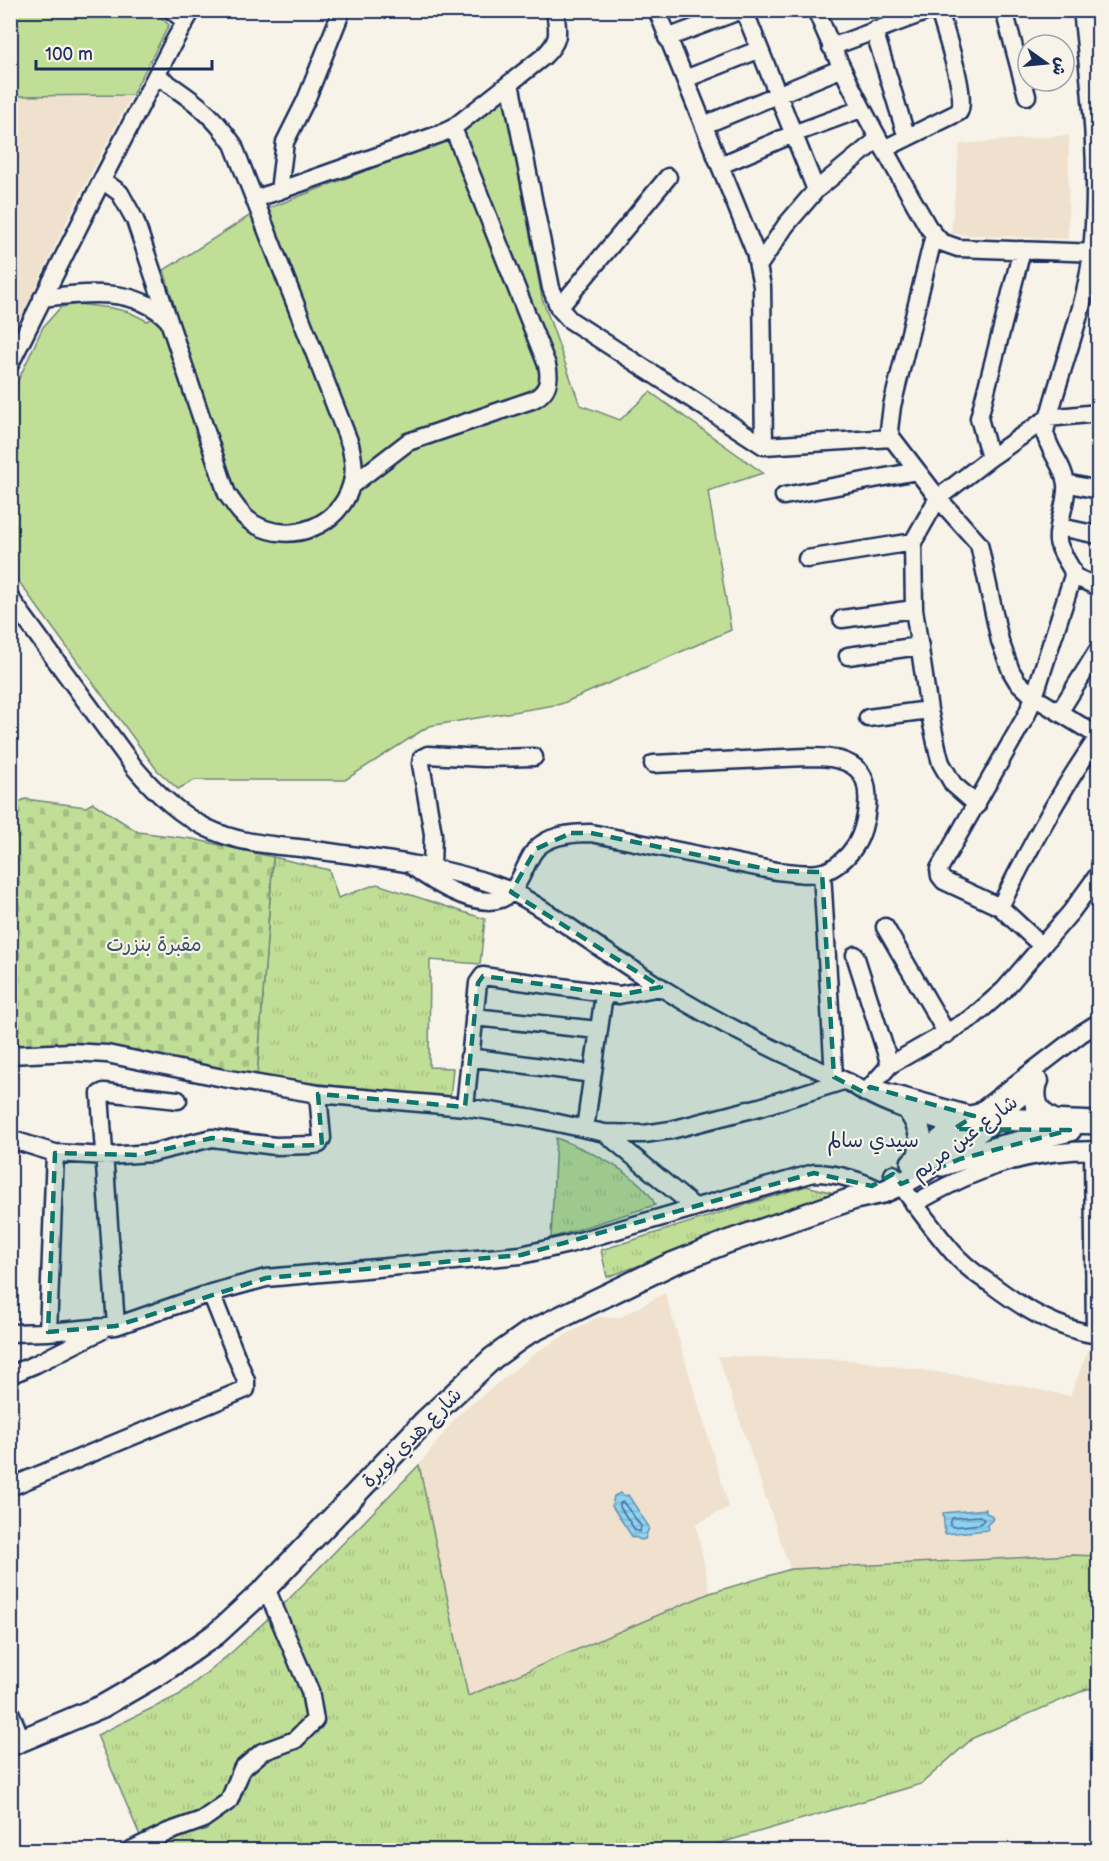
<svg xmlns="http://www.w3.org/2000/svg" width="1109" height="1861" font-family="'Balsamiq Sans','Playpen Sans Arabic',sans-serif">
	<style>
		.built { fill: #efe1cd }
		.grass { fill: url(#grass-tufts); stroke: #6e867a; stroke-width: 1.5 }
		.cemetery { fill: url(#cemetery-stones); stroke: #6e867a; stroke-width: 1.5 }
		.park { fill: #c1de96; stroke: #6e867a; stroke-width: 1.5 }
		.water { fill: url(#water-rules); stroke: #6191b6; stroke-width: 1.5 }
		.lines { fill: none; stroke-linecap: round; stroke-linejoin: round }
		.shore { stroke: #497099; stroke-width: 1.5 }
		.minor-casing { stroke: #1b2f5e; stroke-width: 21 }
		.major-casing { stroke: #1b2f5e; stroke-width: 26 }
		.minor { stroke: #f7f3e8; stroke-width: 16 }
		.major { stroke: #f7f3e8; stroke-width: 21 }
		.marked { fill: #0f766e; fill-opacity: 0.2; stroke: #0f766e; stroke-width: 4.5; stroke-dasharray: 12 8; stroke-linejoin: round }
		.labels { text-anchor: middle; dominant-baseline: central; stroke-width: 4.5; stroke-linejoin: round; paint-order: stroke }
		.park-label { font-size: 20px; fill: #3c5269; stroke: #f7f3e8 }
		.street-label { font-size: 20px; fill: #1b2f5e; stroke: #f7f3e8 }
		.neighbourhood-label { font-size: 21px; fill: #1b2f5e; stroke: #f7f3e8 }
	</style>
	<defs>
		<pattern id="grass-tufts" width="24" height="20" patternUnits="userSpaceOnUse" patternTransform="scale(1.5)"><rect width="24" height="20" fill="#c1de96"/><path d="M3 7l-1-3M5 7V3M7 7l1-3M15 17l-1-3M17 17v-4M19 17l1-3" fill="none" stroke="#a5bf84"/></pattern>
		<pattern id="cemetery-stones" width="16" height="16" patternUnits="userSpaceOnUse" patternTransform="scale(1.5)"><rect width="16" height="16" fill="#c1de96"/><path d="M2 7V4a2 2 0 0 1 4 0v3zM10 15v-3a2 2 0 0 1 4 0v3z" fill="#a5bf84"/></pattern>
		<pattern id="water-rules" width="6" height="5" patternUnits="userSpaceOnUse" patternTransform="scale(1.5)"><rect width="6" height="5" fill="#8fd2f1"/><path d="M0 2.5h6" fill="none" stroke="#7bb5d1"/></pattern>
	</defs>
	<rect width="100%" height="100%" fill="#f7f3e8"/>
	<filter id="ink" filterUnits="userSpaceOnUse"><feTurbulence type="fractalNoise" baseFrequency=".0167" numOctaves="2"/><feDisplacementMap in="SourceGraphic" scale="12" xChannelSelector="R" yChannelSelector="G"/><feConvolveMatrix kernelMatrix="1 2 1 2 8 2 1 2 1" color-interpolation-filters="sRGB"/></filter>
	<g filter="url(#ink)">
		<!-- built -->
		<path class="built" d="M132 95 75 204 11 339V96Z
			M1069 135 1068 239 951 234 960 144Z
			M665 1293 729 1507 696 1524 710 1593 468 1696 419 1465 458 1415 538 1351 597 1317 619 1318Z
			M1089 1348 1098 1350V1556L1073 1555 790 1569 718 1356 850 1360 992 1380 1070 1396Z"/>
		<!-- grass -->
		<path class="grass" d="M273 857 329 870 338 898 377 884 485 919 480 964 430 960 429 1067 453 1068 450 1100 257 1076Z
			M556 1138C584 1148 645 1176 655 1205L551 1238Z
			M806 1186 838 1194 607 1277 601 1250Z
			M419 1465 468 1696 710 1593 791 1569 1073 1555 1098 1556V1688L1087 1689 973 1738 921 1784 697 1850H112L141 1838 97 1735 179 1695 232 1652 285 1603Z"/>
		<!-- cemetery -->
		<path class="cemetery" d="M25 799 86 807 93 803 138 832 193 839 273 857 257 1076 78 1044 11 1048V806Z"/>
		<!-- park -->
		<path class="park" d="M10 11H154L169 25 132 95 11 96Z
			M504 96 542 298 580 405 620 420 650 392 763 473 708 491 731 630 561 704 429 726 345 780H195L178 789 157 770 11 571V396L43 327 61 307 77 304 112 308 129 312 147 321 175 309 164 270 251 215 450 138Z"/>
		<!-- water -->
		<path class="water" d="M620 1493 625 1496 628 1495 649 1527 645 1539 641 1540 635 1537 633 1538 612 1506 614 1496Z
			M986 1509V1513L991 1515 993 1519 987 1525 988 1530 945 1534 943 1513Z"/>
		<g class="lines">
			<!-- shore -->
			<path class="shore" d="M623 1502 641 1526 640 1532 635 1530 620 1507V1503Z
				M980 1516 984 1520 980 1524 953 1527 950 1525 952 1518Z"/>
			<!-- minor casing -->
			<g class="minor-casing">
				<path id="minor" d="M171 10 185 21
					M657 10 755 252 762 286 764 446
					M744 10 816 190
					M816 10C847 86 888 156 928 227L941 242 958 248 1098 253
					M1004 10 1027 96
					M874 30 907 138
					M667 38 742 10
					M831 47 931 10
					M685 79 758 50
					M510 83 551 288 559 308 570 320 764 446 892 438
					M704 125 840 69
					M884 149 959 112C968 97 944 29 939 10
					M721 165 793 134 861 109
					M102 180 120 193 135 220 227 494C235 505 242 517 254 524 291 545 339 526 351 486 356 472 353 458 350 444L233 144C210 111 190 98 157 76
					M279 191 285 142 306 100 342 10
					M255 199 440 134 453 128 543 57C561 40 558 33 555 10
					M934 235 892 406 889 430 892 438 938 498 979 544 1000 641 1011 671 1017 681 1034 697 1098 736
					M759 265 786 225 816 190 878 139
					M42 298C84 293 138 286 169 321
					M559 308 668 177
					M10 364 102 180 172 45 192 10
					M990 458 979 418 1022 250
					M1066 483 1098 490
					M352 485 408 442 532 400C547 393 551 381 547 365L453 128
					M784 496 917 471
					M1060 527 1098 535
					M807 559 913 542
					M1073 576 1098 587
					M10 598 134 767C155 792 178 814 207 828 239 844 274 845 308 849 370 858 435 864 495 885 519 893 540 908 562 922 594 944 627 966 660 987 720 1024 785 1056 850 1083 882 1105 921 1115 958 1126
					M842 619 914 609
					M848 656 920 646
					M1060 711 1098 650
					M868 718 929 710
					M977 805 953 784 941 763 938 752 929 710 914 609 913 542 938 498 990 458 1036 426 1048 418 1098 413
					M412 866C432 882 489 918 512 891 522 879 526 862 535 850 548 835 572 833 591 833L776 871C791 872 809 876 823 872 835 869 848 857 855 846 867 828 875 783 856 768 842 757 824 757 807 757L653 764
					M432 868 433 834 421 764 422 758 428 755 483 758 534 757
					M822 872 834 1077
					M1000 907C1029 848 1060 791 1098 737
					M885 927 947 1034
					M1042 946 1000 907 944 881 940 876 939 869 1026 716 1034 697 1073 576 1072 570C1068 562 1059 550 1058 541 1056 524 1068 502 1066 484 1064 465 1048 451 1045 432 1058 374 1086 310 1092 251 1100 171 1091 90 1082 10
					M855 955 890 1065
					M474 1017 598 1030
					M10 1055 71 1052 107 1054 223 1078 318 1094 465 1107 534 1118 605 1133 644 1134 671 1130 760 1107 843 1081
					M469 1057 592 1074
					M883 1091 974 1116 1082 1033 1098 1023
					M865 1093 890 1065 972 1018 1004 990 1071 912 1098 875
					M465 1107 478 983 483 976 619 995 661 987
					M995 1119 1040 1081
					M585 1129 604 994
					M605 1133 693 1206
					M10 1139 55 1153 106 1156 152 1153 212 1138 275 1146 313 1145 319 1144 322 1138 318 1094
					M1093 1150 1095 1335
					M893 1174C914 1203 934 1232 958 1258 968 1268 980 1277 991 1284 1024 1309 1057 1329 1098 1335
					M914 1204C975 1168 1027 1150 1098 1150
					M116 1326 100 1094 104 1092 178 1100
					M48 1332 55 1153
					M10 1333 48 1332 116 1326 211 1293 266 1278 521 1255 569 1244 814 1173C837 1173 863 1181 883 1192
					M10 1375 36 1364 101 1331
					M10 1487 246 1389V1381L211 1293
					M10 1712 22 1741
					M131 1850 168 1832 202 1820 229 1801 242 1769 262 1752 295 1740 315 1720 310 1691 266 1588"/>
			</g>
			<!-- major casing -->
			<g class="major-casing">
				<path id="major" d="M1036 1084C1032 1102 1038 1114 1055 1121
					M910 1112C921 1128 923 1141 918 1159
					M912 1163 958 1126 974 1116 995 1119 1098 1123
					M942 1165 996 1148 1070 1130
					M10 1745 103 1706 162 1672 216 1634 266 1588 425 1421 493 1358 528 1333 669 1265 727 1242 855 1198 883 1192 901 1184 924 1171 995 1119"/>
			</g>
			<!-- minor -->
			<use href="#minor" class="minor"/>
			<!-- major -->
			<use href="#major" class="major"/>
		</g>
	</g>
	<!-- marked area -->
	<path class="marked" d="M571 833H591L776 871 822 872 834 1077 865 1093 870 1087 974 1116 954 1129 1070 1130 960 1159 901 1184 893 1174 872 1186 814 1173 521 1255 266 1278 116 1326 48 1332 55 1153 141 1155 212 1138 275 1146 322 1145 318 1094 465 1107 478 983 483 976 619 995 661 987 511 892 536 849Z"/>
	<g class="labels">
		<!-- park labels -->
		<g class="park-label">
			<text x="154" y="945">مقبرة بنزرت</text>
		</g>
		<!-- street labels -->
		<g class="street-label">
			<text transform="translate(965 1138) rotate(-37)">شارع عين مريم</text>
			<text transform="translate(412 1438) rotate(-45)">شارع هدي نويرة</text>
		</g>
		<!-- neighbourhood labels -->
		<g class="neighbourhood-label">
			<text x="873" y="1140">سيدي سالم</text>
		</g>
	</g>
	<!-- margin -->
	<rect width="1109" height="1861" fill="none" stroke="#f7f3e8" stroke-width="36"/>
	<rect x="18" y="18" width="1073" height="1825" fill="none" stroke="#1b2f5e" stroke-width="2" filter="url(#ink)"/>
	<!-- north arrow -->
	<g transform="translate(1046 63) rotate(105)"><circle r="28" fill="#f7f3e8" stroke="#9fa5b1" stroke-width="1.5"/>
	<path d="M0-4.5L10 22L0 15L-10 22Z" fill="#1b2f5e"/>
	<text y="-9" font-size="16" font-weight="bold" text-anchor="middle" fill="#1b2f5e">ش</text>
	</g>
	<!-- scale -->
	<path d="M36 60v9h176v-9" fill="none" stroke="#1b2f5e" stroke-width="3"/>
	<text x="45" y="60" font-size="18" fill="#1b2f5e" stroke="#f7f3e8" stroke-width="4.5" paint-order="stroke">100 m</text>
</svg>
